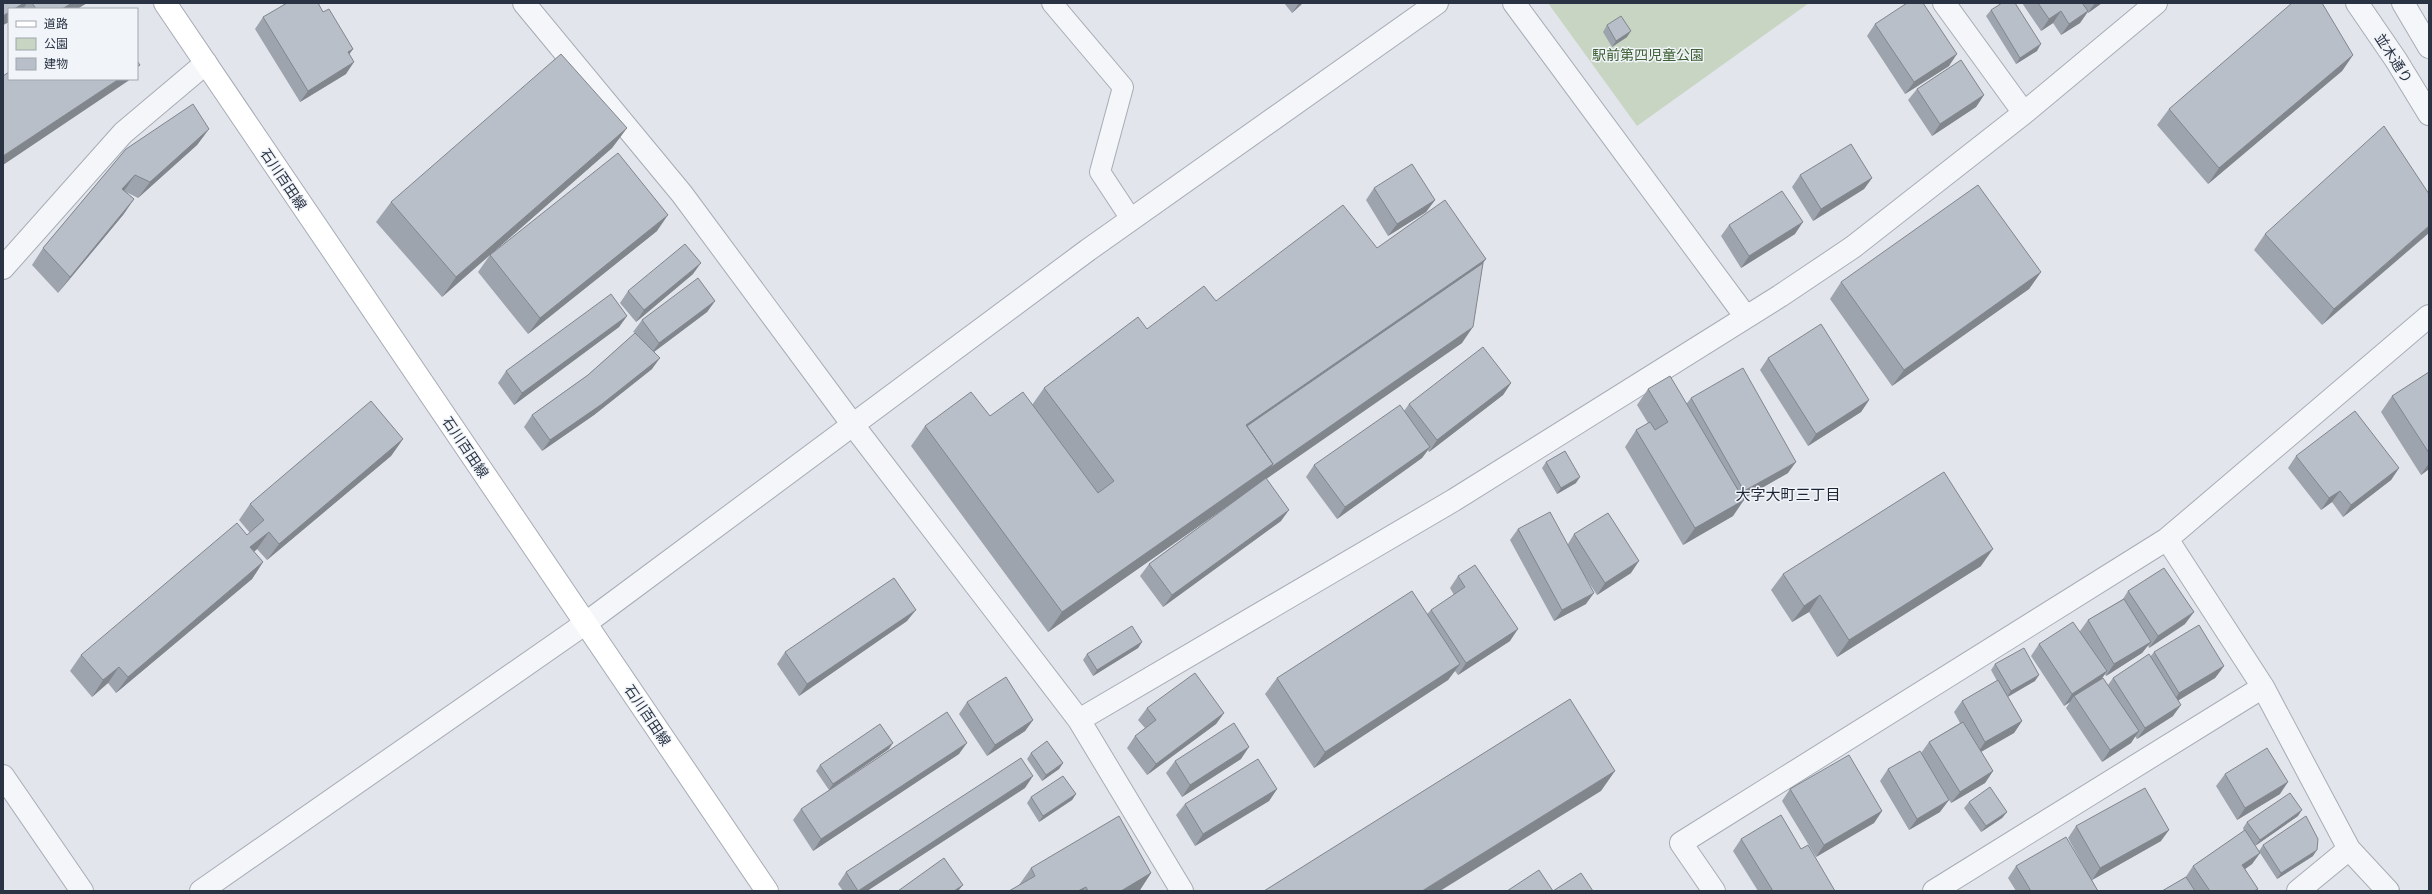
<svg xmlns="http://www.w3.org/2000/svg" width="2432" height="894" font-family="Inter,'Noto Sans JP',sans-serif">
	<style>
		.green { fill: #c7d5c2 }
		.lines { fill: none; stroke-linecap: round; stroke-linejoin: round }
		.service-casing { stroke: #a7acb6; stroke-width: 22 }
		.minor-casing { stroke: #a7acb6; stroke-width: 24 }
		.tertiary-casing { stroke: #a7acb6; stroke-width: 24 }
		.secondary-casing { stroke: #a7acb6; stroke-width: 24 }
		.service { stroke: #f5f6f9; stroke-width: 20 }
		.minor { stroke: #f5f6f9; stroke-width: 22 }
		.tertiary { stroke: #f5f6f9; stroke-width: 22 }
		.secondary { stroke: #fff; stroke-width: 22 }
		.wall { fill: #9ea4ad }
		.shaded-wall { fill: #81868d }
		.building { fill: #b8bfc9; stroke: #81868d }
		.labels { text-anchor: middle; dominant-baseline: central; stroke-width: 3; stroke-linejoin: round; paint-order: stroke }
		.park-label { font-size: 14px; fill: #3e6035; stroke: #f1f4f8 }
		.street-label { font-size: 14px; fill: #293344; stroke: #f1f4f8 }
		.neighbourhood-label { font-size: 15px; fill: #1b2434; stroke: #f1f4f8 }
	</style>
	<rect width="100%" height="100%" fill="#e2e5eb"/>
	<!-- green -->
	<path class="green" d="M1548 3H1809L1637 126Z"/>
	<g class="lines">
		<!-- service casing -->
		<g class="service-casing">
			<path id="service" d="M1052 3 1123 87 1100 172 1131 219"/>
		</g>
		<!-- minor casing -->
		<g class="minor-casing">
			<path id="minor" d="M524 3 682 194 853 425 1079 720 1182 891
				M1514 3 1746 317
				M1944 3 2024 113 2156 3
				M3 268 123 133 206 63
				M2167 539 2263 687 2349 849 2388 891
				M1079 720 1454 500 1780 296 1853 247 2024 113
				M1714 891 1681 843 2167 539 2429 316
				M1934 891 2263 687
				M2298 891 2349 849"/>
		</g>
		<!-- tertiary casing -->
		<g class="tertiary-casing">
			<path id="tertiary" d="M2357 3 2396 60 2429 114
				M2403 3 2429 47
				M3 776 82 891
				M201 891 586 623 1088 250 1437 3"/>
		</g>
		<!-- secondary casing -->
		<g class="secondary-casing">
			<path id="secondary" d="M165 3 767 891"/>
		</g>
		<!-- service -->
		<use href="#service" class="service"/>
		<!-- minor -->
		<use href="#minor" class="minor"/>
		<!-- tertiary -->
		<use href="#tertiary" class="tertiary"/>
		<!-- secondary -->
		<use href="#secondary" class="secondary"/>
	</g>
	<!-- wall -->
	<path class="wall" d="M3 3H87L77 9H9V22L3 25Z
		M1284 3H1303L1292 13Z
		M2022 3H2102L2088 13V12L2080 23 2061 35 2053 23 2041 31Z
		M1991 10 2037 51 2016 64 1986 16Z
		M323 12 353 49 349 54 346 74 300 102 255 29 263 17Z
		M1875 24 1949 66 1905 94 1867 36Z
		M1607 25 1627 37 1612 47 1603 32Z
		M2353 55 2342 71 2208 184 2157 125 2169 109Z
		M1917 89 1984 95 1976 107 1932 136 1908 100Z
		M627 128 612 148 442 297 376 222 391 202Z
		M209 129 197 145 138 198 126 192 134 199 123 215 58 293 32 265 43 248 126 149Z
		M1800 175 1872 178 1864 189 1813 221 1792 187Z
		M1374 188 1435 200 1426 212 1388 236 1366 200Z
		M2429 194 2322 325 2254 250 2265 234Z
		M1729 225 1795 234 1741 268 1721 236Z
		M657 231 528 334 478 272 490 255Z
		M1377 248 1483 263 1462 343 1266 479 1281 521 1163 607 1140 576 1149 564 1240 497 1048 632 911 446 925 426 990 416 1032 405 1044 388 1147 329 1216 301Z
		M2041 272 2029 289 1892 386 1830 299 1841 282Z
		M693 274 636 322 620 303 628 291Z
		M715 301 707 312 654 352 652 369 594 415 542 451 524 427 532 415 588 375 635 333 633 332 642 320Z
		M627 316 619 327 514 405 498 383 506 371Z
		M1768 358 1869 400 1861 412 1808 446 1760 370Z
		M2429 372V469L2421 475 2381 412 2392 396Z
		M1511 383 1503 395 1429 452 1428 450 1422 458 1337 519 1306 477 1314 465 1404 411 1409 404Z
		M1648 389 1687 403 1691 398 1788 473 1744 498 1733 516 1683 545 1625 447 1636 430 1648 423 1637 405Z
		M403 439 391 456 267 560 257 549 254 552 263 562 252 579 116 693 108 683 92 697 70 671 81 655 250 533 239 520 250 504Z
		M2296 456 2399 468 2391 480 2343 517 2332 502 2321 510 2288 468Z
		M1546 462 1576 483 1557 494 1542 468Z
		M1518 529 1568 544 1574 534 1631 573 1597 595 1584 575 1586 604 1554 621 1510 540Z
		M1981 566 1837 657 1809 612 1792 622 1771 590 1783 574Z
		M1458 576 1510 641 1458 675 1455 671 1448 680 1314 768 1265 694 1277 678 1427 614 1431 610 1454 595 1450 588Z
		M2128 591 2185 624 2149 648 2148 645 2142 653 2106 676 2105 674 2101 679 2108 685 2113 678 2150 657 2154 652 2224 666 2215 678 2178 700 2173 716 2137 739 2135 736 2131 743 2102 762 2066 708 2070 702 2064 706 2031 656 2039 644 2080 631 2088 620 2123 599Z
		M907 621 799 696 777 664 785 652Z
		M1142 642 1138 648 1093 676 1083 660 1087 654Z
		M1995 664 2035 681 2008 697 2022 721 2014 733 1981 752 1993 771 1985 783 1951 803 1933 774 1940 812 1909 830 1880 781 1888 769 1921 753 1929 742 1960 723 1954 712 1962 701 1997 681 1991 670Z
		M967 702 1033 720 1025 731 987 756 959 714Z
		M1147 708 1224 713 1216 724 1147 775 1127 748 1135 736 1145 728 1138 720Z
		M889 749 837 785 959 754 813 851 793 820 801 809 829 790 816 771 820 765Z
		M1031 753 1063 763 1059 769 1042 781 1027 759Z
		M1241 759 1182 797 1166 773 1175 761Z
		M2225 774 2280 794 2237 820 2216 786Z
		M1025 788 867 891H843L838 884 846 872Z
		M1277 789 1269 801 1195 846 1176 815 1185 804Z
		M1790 789 1882 811 1874 823 1816 857 1782 801Z
		M1076 794 1072 800 1039 822 1027 803 1031 797Z
		M1969 802 2007 812 2002 818 1981 832 1964 808Z
		M2298 816 2255 846 2259 851 2263 845 2313 856 2277 879 2260 853 2252 864 2245 869 2258 889 2256 891H2162L2185 878 2193 866 2244 831 2243 828 2247 822Z
		M2076 826 2161 841 2092 880 2098 891H2016L2008 878 2016 866 2085 869 2068 838Z
		M1741 839 1801 849 1835 891H1758L1733 851Z
		M1031 868 1151 873 1140 890 1138 891H1009L1020 885H1019Z"/>
	<!-- shaded-wall -->
	<path class="shaded-wall" d="M24 3H27L23 9H14Z
		M72 3H87L77 9H62Z
		M1299 3H1303L1292 13Z
		M2095 3H2102L2088 13Z
		M2061 11 2053 23 2041 31 2049 19Z
		M2088 11 2080 23 2061 35 2069 24Z
		M9 12V22L3 25V16Z
		M1631 31 1627 37 1612 47 1616 41Z
		M2041 44 2037 51 2016 64 2020 58Z
		M353 49 345 60 348 52Z
		M1957 54 1949 66 1905 94 1914 82Z
		M2353 55 2342 71 2208 184 2219 168Z
		M354 62 346 74 300 102 308 91Z
		M119 79H130L128 81 3 165V156Z
		M1984 95 1976 107 1932 136 1940 124Z
		M627 128 612 148 442 297 456 277Z
		M209 129 197 145 138 198 150 182Z
		M135 175 124 191 122 189Z
		M1872 178 1864 189 1813 221 1821 209Z
		M134 199 123 215 58 293 70 277Z
		M1435 200 1426 212 1388 236 1397 224Z
		M668 215 657 231 528 334 540 318Z
		M1803 222 1795 234 1741 268 1749 256Z
		M2429 226V233L2322 325 2334 309Z
		M1486 259 1472 279 1247 435 1246 425Z
		M701 263 693 274 636 322 644 310Z
		M2041 272 2029 289 1892 386 1904 370Z
		M715 301 707 312 651 354 659 343Z
		M627 316 619 327 514 405 522 393Z
		M1473 327 1462 343 1259 484 1270 468Z
		M660 358 652 369 594 415 542 451 550 440Z
		M1511 383 1503 395 1429 452 1437 440Z
		M1869 400 1861 412 1808 446 1816 434Z
		M403 439 391 456 267 560 279 544Z
		M1430 447 1422 458 1337 519 1345 507Z
		M1796 462 1788 473 1736 503 1744 491Z
		M2429 463V469L2421 475Z
		M1273 464 1259 484 1048 632 1062 612Z
		M2399 468 2391 480 2343 517 2351 505Z
		M1580 477 1576 483 1557 494 1561 488Z
		M2340 491 2332 502 2321 510 2329 498Z
		M1744 500 1733 516 1683 545 1695 528Z
		M1289 510 1281 521 1163 607 1172 595Z
		M269 532 257 549 239 564 250 547Z
		M1993 549 1981 566 1837 657 1849 640Z
		M1639 561 1631 573 1597 595 1605 583Z
		M263 562 252 579 116 693 128 677Z
		M1594 593 1586 604 1554 621 1562 610Z
		M1820 595 1809 612 1792 622 1804 606Z
		M916 610 907 621 799 696 807 684Z
		M2194 612 2185 624 2149 648 2158 636Z
		M1518 629 1510 641 1458 675 1466 663Z
		M1142 642 1138 648 1093 676 1097 670Z
		M2151 642 2142 653 2106 676 2114 664Z
		M1460 664 1448 680 1314 768 1325 752Z
		M2224 666 2215 678 2171 705 2179 693Z
		M119 667 108 683 92 697 103 680Z
		M2107 671 2099 683 2074 696 2070 702 2064 706 2072 694Z
		M2039 675 2035 681 2007 697 2011 691Z
		M2181 705 2173 716 2137 739 2145 728Z
		M1224 713 1216 724 1147 775 1156 764Z
		M1033 720 1025 731 987 756 995 745Z
		M2022 721 2014 733 1977 754 1985 742Z
		M2139 731 2131 743 2102 762 2110 750Z
		M893 743 889 749 829 790 833 784Z
		M967 743 959 754 813 851 821 839Z
		M1249 747 1241 759 1182 797 1190 785Z
		M1063 763 1059 769 1042 781 1046 775Z
		M1615 771 1601 791 1440 891H1422Z
		M1993 771 1985 783 1951 803 1960 792Z
		M1033 776 1025 788 867 891H858Z
		M2288 782 2280 794 2237 820 2245 808Z
		M1277 789 1269 801 1195 846 1203 834Z
		M1076 794 1072 800 1039 822 1043 816Z
		M1949 800 1940 812 1909 830 1917 819Z
		M2302 810 2298 816 2255 846 2260 840Z
		M1882 811 1874 823 1816 857 1824 845Z
		M2007 812 2002 818 1981 832 1986 826Z
		M2169 830 2161 841 2092 880 2100 868Z
		M2317 850 2313 856 2277 879 2281 873Z
		M2260 853 2252 864 2234 877 2242 865Z
		M1151 873 1140 890 1138 891H1121Z
		M963 885 958 891H954Z
		M1086 887 1082 891H1078Z"/>
	<!-- building -->
	<path class="building" d="M3 3H24L14 9H9V12L3 16Z
		M32 3H72L62 9H36Z
		M287 3H318L323 12 329 9 353 49 348 52 354 62 308 91 263 17Z
		M1907 3H1923L1957 54 1914 82 1875 24Z
		M2002 3H2015L2041 44 2020 58 1991 10Z
		M2038 3H2082L2088 11 2069 24 2061 11 2049 19Z
		M2292 3H2322L2353 55 2219 168 2169 109Z
		M1621 16 1631 31 1616 41 1607 25Z
		M561 54 627 128 456 277 391 202Z
		M1961 60 1984 95 1940 124 1917 89Z
		M137 61 140 65 137 67Z
		M9 72V79H119L3 156V76Z
		M193 104 209 129 150 182 135 175 122 189 134 199 70 277 43 248 126 149Z
		M2384 126 2429 194V226L2334 309 2265 234Z
		M1851 144 1872 178 1821 209 1800 175Z
		M618 153 668 215 540 318 490 255Z
		M1412 164 1435 200 1397 224 1374 188Z
		M1978 185 2041 272 1904 370 1841 282Z
		M1782 191 1803 222 1749 256 1729 225Z
		M1445 200 1486 259 1246 425 1273 464 1062 612 925 426 971 392 990 416 1023 392 1098 493 1114 481 1044 388 1138 317 1147 329 1204 286 1216 301 1343 205 1377 248Z
		M685 244 701 263 644 310 628 291Z
		M1483 263 1473 327 1270 468 1273 464 1247 426Z
		M698 278 715 301 659 343 642 320Z
		M611 294 627 316 522 393 506 371Z
		M1821 324 1869 400 1816 434 1768 358Z
		M635 333 660 358 602 404 550 440 532 415 588 375Z
		M1483 347 1511 383 1437 440 1409 404Z
		M1743 368 1796 462 1744 491 1691 398Z
		M2429 372V453L2392 396Z
		M1670 376 1744 500 1695 528 1636 430 1650 422 1655 430 1668 422 1648 389Z
		M371 401 403 439 279 544 269 532 250 547 263 562 128 677 119 667 103 680 81 655 237 523 247 535 264 520 250 504Z
		M1400 405 1430 447 1345 507 1314 465Z
		M2355 411 2399 468 2351 505 2340 491 2329 498 2296 456Z
		M1565 451 1580 477 1561 488 1546 462Z
		M1944 472 1993 549 1849 640 1820 595 1804 606 1783 574Z
		M1266 478 1289 510 1172 595 1149 564Z
		M1550 512 1594 593 1562 610 1518 529Z
		M1608 513 1639 561 1605 583 1574 534Z
		M1475 565 1518 629 1466 663 1431 610 1465 587 1458 576Z
		M2164 568 2194 612 2158 636 2128 591Z
		M894 578 916 610 807 684 785 652Z
		M1412 591 1460 664 1325 752 1277 678Z
		M2124 599 2151 642 2114 664 2088 620Z
		M2073 622 2107 671 2072 694 2039 644Z
		M2199 625 2224 666 2179 693 2154 652Z
		M1132 626 1142 642 1097 670 1087 654Z
		M2024 648 2039 675 2011 691 1995 664Z
		M2149 654 2181 705 2145 728 2113 678Z
		M1195 673 1224 713 1156 764 1135 736 1156 720 1147 708Z
		M1006 677 1033 720 995 745 967 702Z
		M2103 678 2139 731 2110 750 2074 696Z
		M1998 680 2022 721 1985 742 1962 701Z
		M1570 699 1615 771 1422 891H1264Z
		M947 712 967 743 821 839 801 809Z
		M1963 722 1993 771 1960 792 1929 742Z
		M1234 723 1249 747 1190 785 1175 761Z
		M880 724 893 743 833 784 820 765Z
		M1047 741 1063 763 1046 775 1031 753Z
		M2267 748 2288 782 2245 808 2225 774Z
		M1920 751 1949 800 1917 819 1888 769Z
		M1849 755 1882 811 1824 845 1790 789Z
		M1021 758 1033 776 858 891 846 872Z
		M1258 759 1277 789 1203 834 1185 804Z
		M1063 776 1076 794 1043 816 1031 797Z
		M1990 787 2007 812 1986 826 1969 802Z
		M2145 788 2169 830 2100 868 2076 826Z
		M2290 793 2302 810 2260 840 2247 822Z
		M1781 815 1801 849 1808 845 1835 891H1773L1741 839Z
		M1119 816 1151 873 1121 891H1088L1086 887 1078 891H1009L1035 876 1031 868Z
		M2306 816 2318 839 2317 850 2281 873 2263 845Z
		M2245 830 2260 853 2242 865 2258 889 2254 891H2210L2193 866Z
		M2066 837 2098 891H2031L2016 866Z
		M944 858 963 885 954 891H898Z
		M1539 870 1553 891H1507Z
		M1581 873 1593 891H1553Z
		M2186 877 2195 891H2162Z"/>
	<g class="labels">
		<!-- park labels -->
		<g class="park-label">
			<text x="1648" y="54">駅前第四児童公園</text>
		</g>
		<!-- street labels -->
		<g class="street-label">
			<text transform="translate(2394 58) rotate(57)">並木通り</text>
			<text transform="translate(284 179) rotate(56)">石川百田線</text>
			<text transform="translate(466 447) rotate(56)">石川百田線</text>
			<text transform="translate(648 715) rotate(56)">石川百田線</text>
		</g>
		<!-- neighbourhood labels -->
		<g class="neighbourhood-label">
			<text x="1788" y="494">大字大町三丁目</text>
		</g>
	</g>
	<!-- border -->
	<rect width="2432" height="894" fill="none" stroke="#293344" stroke-width="8"/>
	<!-- legend -->
	<rect x="8" y="8" width="130" height="72" fill="#f1f4f8" stroke="#a1a7b0"/>
	<rect x="16" y="21" width="20" height="6" fill="#ffffff" stroke="#a1a7b0"/>
	<text x="44" y="28" font-size="12" fill="#293344">道路</text>
	<rect x="16" y="38" width="20" height="12" fill="#c7d5c2" stroke="#a1a7b0"/>
	<text x="44" y="48" font-size="12" fill="#293344">公園</text>
	<rect x="16" y="58" width="20" height="12" fill="#b8bfc9" stroke="#a1a7b0"/>
	<text x="44" y="68" font-size="12" fill="#293344">建物</text>
</svg>
